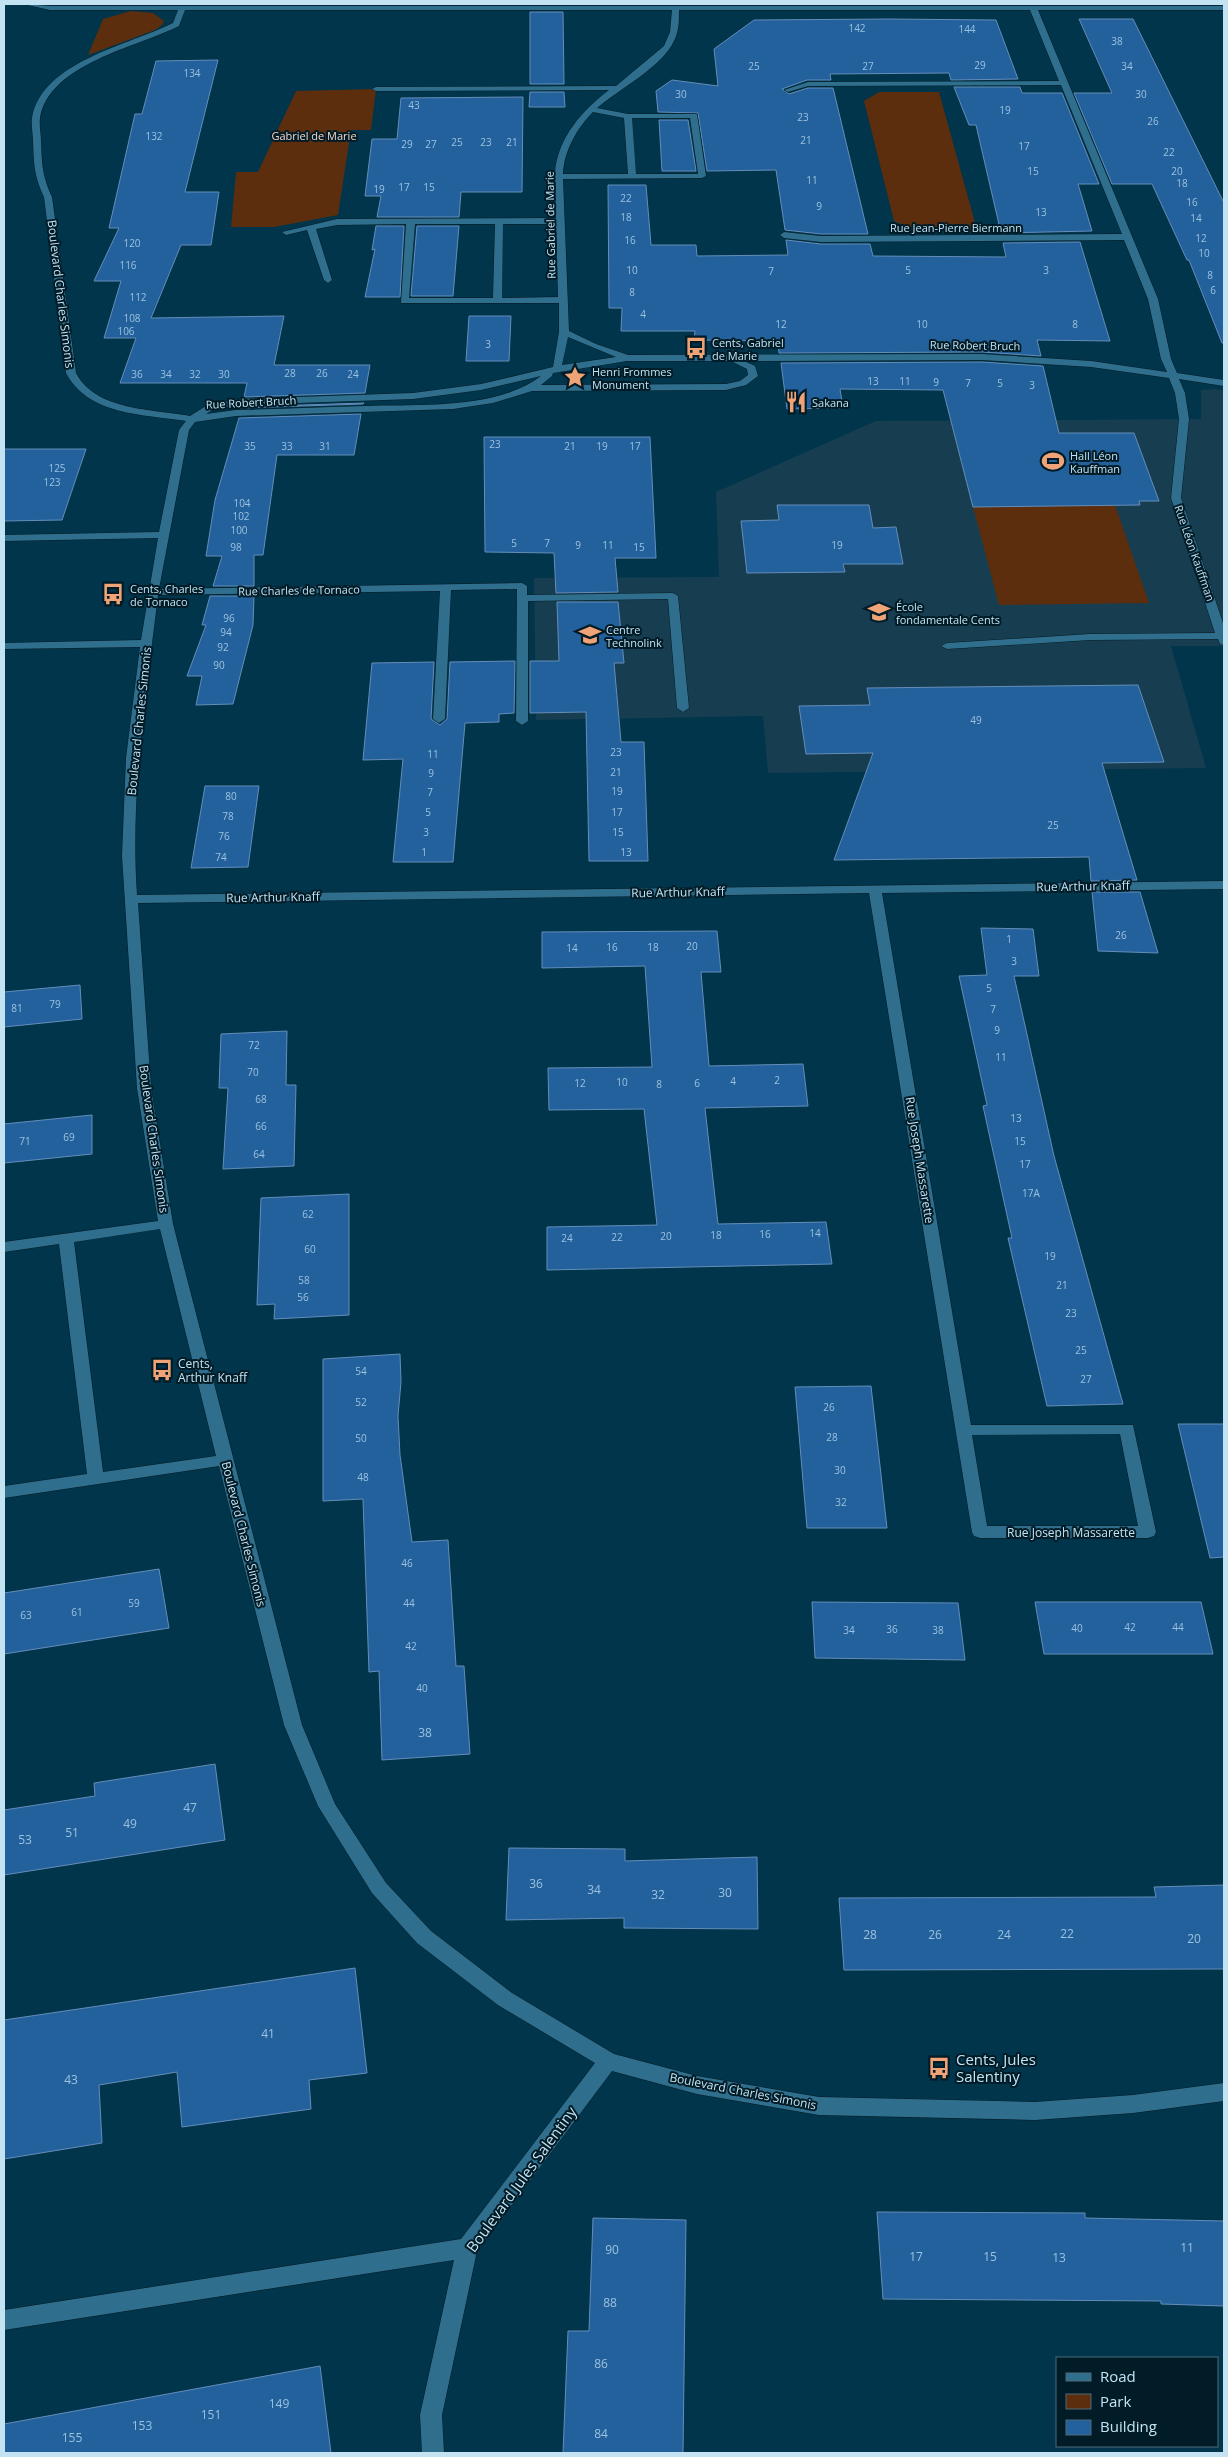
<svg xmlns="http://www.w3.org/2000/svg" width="1228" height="2457" font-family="'Open Sans',sans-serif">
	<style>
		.built { fill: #173e50 }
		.green { fill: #5c2e0e }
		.building { fill: #23619d; stroke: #658db9 }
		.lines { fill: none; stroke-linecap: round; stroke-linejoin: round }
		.minor-casing { stroke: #071b24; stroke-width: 1 }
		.minor { fill: #2f6f8d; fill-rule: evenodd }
		.labels { text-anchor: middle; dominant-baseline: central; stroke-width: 4; stroke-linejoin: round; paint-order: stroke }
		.number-label { font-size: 10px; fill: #9bc2de }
		.far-park-label { font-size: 11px; fill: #f0d6c8; stroke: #011b27 }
		.far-street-label { font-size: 11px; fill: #c3e3f3; stroke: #011b27 }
		.far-poi-label { font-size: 11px; fill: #c3e3f3; stroke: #011b27; text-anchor: start }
		.street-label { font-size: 12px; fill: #c3e3f3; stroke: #011b27 }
		.poi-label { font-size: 12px; fill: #c3e3f3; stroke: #011b27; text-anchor: start }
		.near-number-label { font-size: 12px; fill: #9bc2de }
		.near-poi-label { font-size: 15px; fill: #c3e3f3; stroke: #011b27; text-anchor: start }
		.near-street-label { font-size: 15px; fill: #c3e3f3; stroke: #011b27 }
	</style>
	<rect width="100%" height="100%" fill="#00354b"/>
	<!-- built -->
	<path class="built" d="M1215 389 1224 391V646H1171L1206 768 768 773 763 716 536 720 534 578 719 577 716 492 876 421 1201 419V390Z"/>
	<!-- green -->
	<path class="green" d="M131 11 153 13 164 21 162 25 155 30 88 55 103 19Z
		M376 89 371 130H351L338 215 274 227H231L236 172H258L296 91Z
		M879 92H939L977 230H915L894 221 864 101Z
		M1115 505 1149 603 999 605 973 507Z"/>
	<!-- building -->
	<path class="building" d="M530 12H563L564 84H530Z
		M889 19 996 20 1018 79 951 80 949 73 830 74 831 80H807L782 89 789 94 808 88H833L868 234H821L785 230 776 170 707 171 698 113 658 112 656 91 672 80 718 86 714 49 754 20Z
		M1079 19H1133L1224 203V343H1222L1189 260H1187L1152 184H1112L1074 93H1112Z
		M218 60 185 192H219L211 245H181L151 318 284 316 274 365H370L365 393 244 397 247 383H120L136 338H104L121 281H94L119 228H109L135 114H142L156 61Z
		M954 87H1020L1022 93H1062L1099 184H1078L1092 231 1001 233 976 125H969Z
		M530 92H564L565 107H529Z
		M523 97 522 192H461L459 217H377L381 196H365L372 139H397L401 98Z
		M659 120H688L696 171H662Z
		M608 185H646L651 245H696L697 256 788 255 786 240 821 244H870L873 256 1006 257 1003 243 1080 242 1110 341 1037 340 1041 356 982 352 779 353 778 341 694 340 695 331H621L622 308H609Z
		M376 226H404L400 297H365L375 249 372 250Z
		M417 226H459L453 296H411Z
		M469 316H511L509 361H466Z
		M982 362 1043 366 1059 433H1134L1159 501H1139L1140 505 973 507 943 390 840 389 843 408 787 409 781 363Z
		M364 403 363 404 241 408V407Z
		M361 414 354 455H277L263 555H254V586H213L222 556H206L215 500 239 418Z
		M484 437H650L656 558H615L618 592 556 593 554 553 485 552Z
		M4 449H86L62 520 4 521Z
		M777 505H869L873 528 896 527 903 564H843L845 572 747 573 741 521 779 520Z
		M210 596H254L253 625 233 704 196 705 202 676H187L206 625H202Z
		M557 602H618L624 663H614L621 742H644L648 861H589L586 712 530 713V661H559Z
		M515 661 514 713 499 714V722L465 723 453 862H393L403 759 363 760 372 663 434 662 431 719 440 725 447 719 450 662Z
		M1138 685 1164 762 1102 763 1137 880 1091 881 1089 857 834 860 873 753 806 754 799 706 870 705 867 688Z
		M205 786H259L248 867 191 868Z
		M1092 892H1140L1158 953 1098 951Z
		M981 928 1033 929 1039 976H1014L1054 1156 1123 1404 1047 1406 1008 1238H1012L983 1106 987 1105 959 976 987 975Z
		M717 931 721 972H701L709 1066 803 1064 808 1106 705 1108 718 1224 826 1222 832 1264 547 1270V1227L657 1225 644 1109 549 1110 548 1068 652 1067 645 966 542 968V932Z
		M80 985 82 1019 4 1027V992Z
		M287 1031 286 1085H296L294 1166 223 1169 228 1088H219L221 1034Z
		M92 1115V1154L4 1163V1124Z
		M349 1194V1315L274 1319 275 1304 257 1305 261 1198Z
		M400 1354 401 1382 398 1416 400 1455 412 1542 448 1540 456 1666H464L470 1754 382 1760 379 1671 369 1672 363 1499 323 1501V1359Z
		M871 1386 887 1528H807L795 1387Z
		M1178 1424H1224V1557L1210 1558Z
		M159 1569 169 1628 4 1654V1593Z
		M812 1602 958 1603 965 1660 815 1658Z
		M1035 1602H1201L1213 1654H1044Z
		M215 1764 225 1840 4 1875V1810L95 1796 94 1783Z
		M509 1848 625 1849V1861L757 1857 758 1929 624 1928V1918L506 1920Z
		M1224 1885V1969L844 1970 839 1898 1156 1897 1154 1887Z
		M355 1968 367 2073 309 2080 311 2109 182 2127 177 2072 99 2085 102 2143 4 2159V2020Z
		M877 2212 1085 2213V2218L1224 2221V2306L1161 2304V2301L883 2299Z
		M593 2218 686 2220 683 2453H563L568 2331H589Z
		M320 2366 331 2453H4V2424Z"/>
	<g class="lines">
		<!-- minor casing -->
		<g class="minor-casing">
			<path id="minor" d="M23 4 50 6H1224V10H1038L1158 299 1171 359 1177 373 1224 380V386L1179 379 1185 393 1189 419 1181 498 1224 626V645L1220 644 1218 639 1090 640 947 649 941 646 947 643 1090 634 1215 633 1171 498 1179 419 1175 393 1169 378 1091 367 982 360 744 361 755 366 758 376 746 385 726 390 532 391 493 403 453 409 236 416 195 422 189 430 159 589 522 583 527 586V595L673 593 678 596 689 708 683 712 677 708 668 599 528 601V721L522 725 516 721 517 589 451 590 445 719 439 723 433 719 440 591 158 595C146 695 130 794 137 895L1224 881V889L882 893 971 1425H1133L1156 1532 1154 1536 1148 1538H980L974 1536 972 1532 869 893 138 903 151 1088 173 1224 185 1271 302 1725 335 1804 386 1883 431 1931 512 1993 614 2054 697 2076 819 2097 1035 2102 1133 2095 1224 2083V2101L1133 2113 1035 2120 819 2115 697 2094 612 2071 477 2251 442 2415 444 2453H422L420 2415 454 2260 4 2330V2310L461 2239 595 2063 498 2005 417 1943 372 1893 318 1806 284 1725 219 1466 4 1498V1486L87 1474 59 1244 4 1252V1242L158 1221 137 1088 122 856 126 758 140 647 4 649V643L141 640 158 538 4 541V535L159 532 179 430 186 421C143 414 89 416 66 373L44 197C34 175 34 165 33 141 33 134 31 125 32 118 42 61 130 45 173 23L178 10H50ZM185 10H672L670 32 664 46 616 86 376 87 372 89 376 91 609 90C583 110 558 137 555 172 554 187 556 203 556 218L337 219 282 232 286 235 307 230 324 280 328 283 332 280 316 229 337 225 406 224 401 303H559V332L553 367 481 384 413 393 237 399 206 406 190 416C153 409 96 411 76 373L52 197C42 175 42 165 41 141 41 134 39 125 40 118 49 64 137 47 179 26ZM679 10H1030L1059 81 808 82 784 90 788 92 808 86 1061 85 1122 234 821 236 784 232 780 235 784 238 821 242 1124 240 1148 299 1161 359 1167 372 1091 361 982 354 628 355 596 344 569 331 563 179 702 178 706 176 697 114H628L597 108C619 89 662 67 674 41 679 31 679 21 679 10ZM593 112 624 118 628 174H563C564 151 577 128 593 112ZM632 118H690L698 174H636ZM415 224H495L493 298H409ZM503 224H556L558 297 502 298ZM568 337 616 357 562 365ZM627 361H731L747 369 748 375 740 381 726 384 541 385 552 376 553 373ZM541 376C496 410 420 404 366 406 323 407 279 409 236 410L206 414 212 410 237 405 413 399 481 390ZM160 1229 216 1456 103 1472 74 1242ZM1120 1434 1138 1526H987L972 1435Z"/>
		</g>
		<!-- minor -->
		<use href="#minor" class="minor"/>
	</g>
	<!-- icons -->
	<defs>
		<g id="bus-bare" transform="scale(1.725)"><path d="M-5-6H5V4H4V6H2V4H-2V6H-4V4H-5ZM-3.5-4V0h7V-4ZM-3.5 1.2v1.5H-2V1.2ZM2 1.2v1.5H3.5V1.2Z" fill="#efa376" stroke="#011b27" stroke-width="2.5" paint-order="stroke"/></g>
		<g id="sight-bare" transform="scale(1.725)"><path d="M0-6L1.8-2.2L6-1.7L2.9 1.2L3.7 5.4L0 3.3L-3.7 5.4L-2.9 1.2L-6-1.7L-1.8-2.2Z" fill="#efa376" stroke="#011b27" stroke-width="2.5" paint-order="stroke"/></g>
		<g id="restaurant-bare" transform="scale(1.725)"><path d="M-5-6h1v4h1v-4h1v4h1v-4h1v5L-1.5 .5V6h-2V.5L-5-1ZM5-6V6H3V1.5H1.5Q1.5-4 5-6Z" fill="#efa376" stroke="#011b27" stroke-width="2.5" paint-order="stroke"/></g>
		<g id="stadium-bare" transform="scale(1.725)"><path d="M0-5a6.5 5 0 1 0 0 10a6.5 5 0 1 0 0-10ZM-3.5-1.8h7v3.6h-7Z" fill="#efa376" stroke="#011b27" stroke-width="2.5" paint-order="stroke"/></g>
		<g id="school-bare" transform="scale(1.725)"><path d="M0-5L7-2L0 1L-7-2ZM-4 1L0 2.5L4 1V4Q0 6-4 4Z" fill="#efa376" stroke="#011b27" stroke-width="2.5" paint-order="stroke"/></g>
	</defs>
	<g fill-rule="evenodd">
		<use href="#bus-bare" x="696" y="348"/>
		<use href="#sight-bare" x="575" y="377"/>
		<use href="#restaurant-bare" x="796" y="402"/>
		<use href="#stadium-bare" x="1053" y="461"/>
		<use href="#bus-bare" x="113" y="594"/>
		<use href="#school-bare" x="879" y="612"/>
		<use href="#school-bare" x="590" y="635"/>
		<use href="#bus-bare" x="162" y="1370"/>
		<use href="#bus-bare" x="939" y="2068"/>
	</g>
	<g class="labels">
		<!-- number labels -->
		<g class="number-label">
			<text x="857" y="28">142</text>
			<text x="967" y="29">144</text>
			<text x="1117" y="41">38</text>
			<text x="980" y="65">29</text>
			<text x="754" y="66">25</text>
			<text x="868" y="66">27</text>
			<text x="1127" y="66">34</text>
			<text x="192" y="73">134</text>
			<text x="681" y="94">30</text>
			<text x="1141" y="94">30</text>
			<text x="414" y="105">43</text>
			<text x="1005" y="110">19</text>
			<text x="803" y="117">23</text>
			<text x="1153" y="121">26</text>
			<text x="154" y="136">132</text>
			<text x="806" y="140">21</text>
			<text x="457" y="142">25</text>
			<text x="486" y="142">23</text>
			<text x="512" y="142">21</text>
			<text x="407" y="144">29</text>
			<text x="431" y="144">27</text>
			<text x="1024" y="146">17</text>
			<text x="1169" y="152">22</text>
			<text x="1033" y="171">15</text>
			<text x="1177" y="171">20</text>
			<text x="812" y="180">11</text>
			<text x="1182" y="183">18</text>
			<text x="404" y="187">17</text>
			<text x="429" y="187">15</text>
			<text x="379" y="189">19</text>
			<text x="626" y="198">22</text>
			<text x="1192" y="202">16</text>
			<text x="819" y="206">9</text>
			<text x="1041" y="212">13</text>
			<text x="626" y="217">18</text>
			<text x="1196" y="218">14</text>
			<text x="1201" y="238">12</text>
			<text x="630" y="240">16</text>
			<text x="132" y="243">120</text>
			<text x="1204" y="253">10</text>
			<text x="128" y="265">116</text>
			<text x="632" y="270">10</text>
			<text x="908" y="270">5</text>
			<text x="1046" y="270">3</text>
			<text x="771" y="271">7</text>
			<text x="1210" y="275">8</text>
			<text x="1213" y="290">6</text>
			<text x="632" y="292">8</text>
			<text x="138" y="297">112</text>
			<text x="643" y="314">4</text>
			<text x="132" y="318">108</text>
			<text x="781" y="324">12</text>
			<text x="922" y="324">10</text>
			<text x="1075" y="324">8</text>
			<text x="126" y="331">106</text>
			<text x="488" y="344">3</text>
			<text x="290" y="373">28</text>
			<text x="322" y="373">26</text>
			<text x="137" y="374">36</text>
			<text x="166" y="374">34</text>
			<text x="195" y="374">32</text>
			<text x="224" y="374">30</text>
			<text x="353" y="374">24</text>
			<text x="873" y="381">13</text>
			<text x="905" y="381">11</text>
			<text x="936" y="382">9</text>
			<text x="968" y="383">7</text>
			<text x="1000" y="383">5</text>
			<text x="1032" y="385">3</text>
			<text x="495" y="444">23</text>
			<text x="250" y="446">35</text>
			<text x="287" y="446">33</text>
			<text x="325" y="446">31</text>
			<text x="570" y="446">21</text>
			<text x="602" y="446">19</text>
			<text x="635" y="446">17</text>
			<text x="57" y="468">125</text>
			<text x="52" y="482">123</text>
			<text x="242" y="503">104</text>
			<text x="241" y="516">102</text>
			<text x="239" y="530">100</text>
			<text x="514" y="543">5</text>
			<text x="547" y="543">7</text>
			<text x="578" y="545">9</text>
			<text x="608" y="545">11</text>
			<text x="837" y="545">19</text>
			<text x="236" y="547">98</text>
			<text x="639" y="547">15</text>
			<text x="229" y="618">96</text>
			<text x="226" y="632">94</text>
			<text x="223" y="647">92</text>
			<text x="219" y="665">90</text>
			<text x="976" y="720">49</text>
			<text x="616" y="752">23</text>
			<text x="433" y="754">11</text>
			<text x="616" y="772">21</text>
			<text x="431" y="773">9</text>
			<text x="617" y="791">19</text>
			<text x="430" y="792">7</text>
			<text x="231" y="796">80</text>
			<text x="428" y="812">5</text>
			<text x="617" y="812">17</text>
			<text x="228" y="816">78</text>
			<text x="1053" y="825">25</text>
			<text x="426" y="832">3</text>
			<text x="618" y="832">15</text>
			<text x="224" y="836">76</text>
			<text x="424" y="852">1</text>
			<text x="626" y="852">13</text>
			<text x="221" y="857">74</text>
			<text x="1121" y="935">26</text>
			<text x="1009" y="939">1</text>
			<text x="692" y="946">20</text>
			<text x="612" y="947">16</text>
			<text x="653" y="947">18</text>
			<text x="572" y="948">14</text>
			<text x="1014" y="961">3</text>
			<text x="989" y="988">5</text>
			<text x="55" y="1004">79</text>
			<text x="17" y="1008">81</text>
			<text x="993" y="1009">7</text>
			<text x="997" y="1030">9</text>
			<text x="254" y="1045">72</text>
			<text x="1001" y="1057">11</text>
			<text x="253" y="1072">70</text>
			<text x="777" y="1080">2</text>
			<text x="733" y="1081">4</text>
			<text x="622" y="1082">10</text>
			<text x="580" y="1083">12</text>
			<text x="697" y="1083">6</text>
			<text x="659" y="1084">8</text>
			<text x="261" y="1099">68</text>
			<text x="1016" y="1118">13</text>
			<text x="261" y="1126">66</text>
			<text x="69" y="1137">69</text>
			<text x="25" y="1141">71</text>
			<text x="1020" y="1141">15</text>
			<text x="259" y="1154">64</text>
			<text x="1025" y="1164">17</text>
			<text x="1031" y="1193">17A</text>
			<text x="308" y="1214">62</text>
			<text x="815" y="1233">14</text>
			<text x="765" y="1234">16</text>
			<text x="716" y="1235">18</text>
			<text x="666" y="1236">20</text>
			<text x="617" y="1237">22</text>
			<text x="567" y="1238">24</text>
			<text x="310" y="1249">60</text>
			<text x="1050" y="1256">19</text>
			<text x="304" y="1280">58</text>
			<text x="1062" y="1285">21</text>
			<text x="303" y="1297">56</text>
			<text x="1071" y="1313">23</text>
			<text x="1081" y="1350">25</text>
			<text x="361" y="1371">54</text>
			<text x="1086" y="1379">27</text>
			<text x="361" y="1402">52</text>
			<text x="829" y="1407">26</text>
			<text x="832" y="1437">28</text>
			<text x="361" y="1438">50</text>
			<text x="840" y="1470">30</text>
			<text x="363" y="1477">48</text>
			<text x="841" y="1502">32</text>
			<text x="407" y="1563">46</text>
			<text x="134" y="1603">59</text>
			<text x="409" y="1603">44</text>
			<text x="77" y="1612">61</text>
			<text x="26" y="1615">63</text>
			<text x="1130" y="1627">42</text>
			<text x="1178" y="1627">44</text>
			<text x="1077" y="1628">40</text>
			<text x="892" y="1629">36</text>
			<text x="849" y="1630">34</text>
			<text x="938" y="1630">38</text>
			<text x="411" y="1646">42</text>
			<text x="422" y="1688">40</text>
		</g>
		<!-- far-park labels -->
		<g class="far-park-label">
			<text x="314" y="135">Gabriel de Marie</text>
		</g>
		<!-- far-street labels -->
		<g class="far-street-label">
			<text transform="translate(550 225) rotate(-91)">Rue Gabriel de Marie</text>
			<text x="956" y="227">Rue Jean-Pierre Biermann</text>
			<text transform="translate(975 345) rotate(1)">Rue Robert Bruch</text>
			<text transform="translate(251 402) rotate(-3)">Rue Robert Bruch</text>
			<text transform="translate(1195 553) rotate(71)">Rue Léon Kauffman</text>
			<text transform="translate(299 590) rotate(-1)">Rue Charles de Tornaco</text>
		</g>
		<!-- far-poi labels -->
		<g class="far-poi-label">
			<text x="712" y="342">Cents, Gabriel<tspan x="712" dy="13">de Marie</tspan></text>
			<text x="592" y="371">Henri Frommes<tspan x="592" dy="13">Monument</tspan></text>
			<text x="812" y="402">Sakana</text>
			<text x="1070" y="455">Hall Léon<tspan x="1070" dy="13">Kauffman</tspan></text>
			<text x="130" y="588">Cents, Charles<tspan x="130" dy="13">de Tornaco</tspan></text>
			<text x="896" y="606">École<tspan x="896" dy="13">fondamentale Cents</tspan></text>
			<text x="606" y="629">Centre<tspan x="606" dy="13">Technolink</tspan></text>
		</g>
		<!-- street labels -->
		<g class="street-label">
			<text transform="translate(61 294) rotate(83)">Boulevard Charles Simonis</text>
			<text transform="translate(139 721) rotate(-84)">Boulevard Charles Simonis</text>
			<text transform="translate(1083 886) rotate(-1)">Rue Arthur Knaff</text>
			<text transform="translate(678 892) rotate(-1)">Rue Arthur Knaff</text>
			<text transform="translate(273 897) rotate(-1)">Rue Arthur Knaff</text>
			<text transform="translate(154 1139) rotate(82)">Boulevard Charles Simonis</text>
			<text transform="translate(920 1160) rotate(81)">Rue Joseph Massarette</text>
			<text x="1071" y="1532">Rue Joseph Massarette</text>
			<text transform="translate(244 1534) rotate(76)">Boulevard Charles Simonis</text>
			<text transform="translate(743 2091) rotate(11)">Boulevard Charles Simonis</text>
		</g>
		<!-- poi labels -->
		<g class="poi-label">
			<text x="178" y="1363">Cents,<tspan x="178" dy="14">Arthur Knaff</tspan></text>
		</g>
		<!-- near-number labels -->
		<g class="near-number-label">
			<text x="425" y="1732">38</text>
			<text x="190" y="1807">47</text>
			<text x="130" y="1823">49</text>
			<text x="72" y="1832">51</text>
			<text x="25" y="1839">53</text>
			<text x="536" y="1883">36</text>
			<text x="594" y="1889">34</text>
			<text x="725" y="1892">30</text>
			<text x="658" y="1894">32</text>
			<text x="1067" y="1933">22</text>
			<text x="870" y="1934">28</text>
			<text x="935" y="1934">26</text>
			<text x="1004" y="1934">24</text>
			<text x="1194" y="1938">20</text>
			<text x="268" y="2033">41</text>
			<text x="71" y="2079">43</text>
			<text x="1187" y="2247">11</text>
			<text x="612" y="2249">90</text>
			<text x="916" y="2256">17</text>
			<text x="990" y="2256">15</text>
			<text x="1059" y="2257">13</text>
			<text x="610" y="2302">88</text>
			<text x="601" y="2363">86</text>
			<text x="279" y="2403">149</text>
			<text x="211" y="2414">151</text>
			<text x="142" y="2425">153</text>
			<text x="601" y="2433">84</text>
			<text x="72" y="2437">155</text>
		</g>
		<!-- near-poi labels -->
		<g class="near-poi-label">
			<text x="956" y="2059">Cents, Jules<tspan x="956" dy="17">Salentiny</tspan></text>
		</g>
		<!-- near-street labels -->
		<g class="near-street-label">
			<text transform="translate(521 2179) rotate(-54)">Boulevard Jules Salentiny</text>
		</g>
	</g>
	<!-- border -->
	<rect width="1228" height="2457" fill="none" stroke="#c3e3f3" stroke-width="10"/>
	<!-- legend -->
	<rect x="1056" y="2357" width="162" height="90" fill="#011b27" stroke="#4f6b79"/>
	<rect x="1066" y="2373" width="25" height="8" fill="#2f6f8d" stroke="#4f6b79"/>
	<text x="1100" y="2382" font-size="15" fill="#c3e3f3">Road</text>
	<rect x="1066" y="2394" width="25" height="15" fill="#5c2e0e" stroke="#4f6b79"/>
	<text x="1100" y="2407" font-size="15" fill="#c3e3f3">Park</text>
	<rect x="1066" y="2420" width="25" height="15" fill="#23619d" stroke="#4f6b79"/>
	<text x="1100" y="2432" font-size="15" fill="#c3e3f3">Building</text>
</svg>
